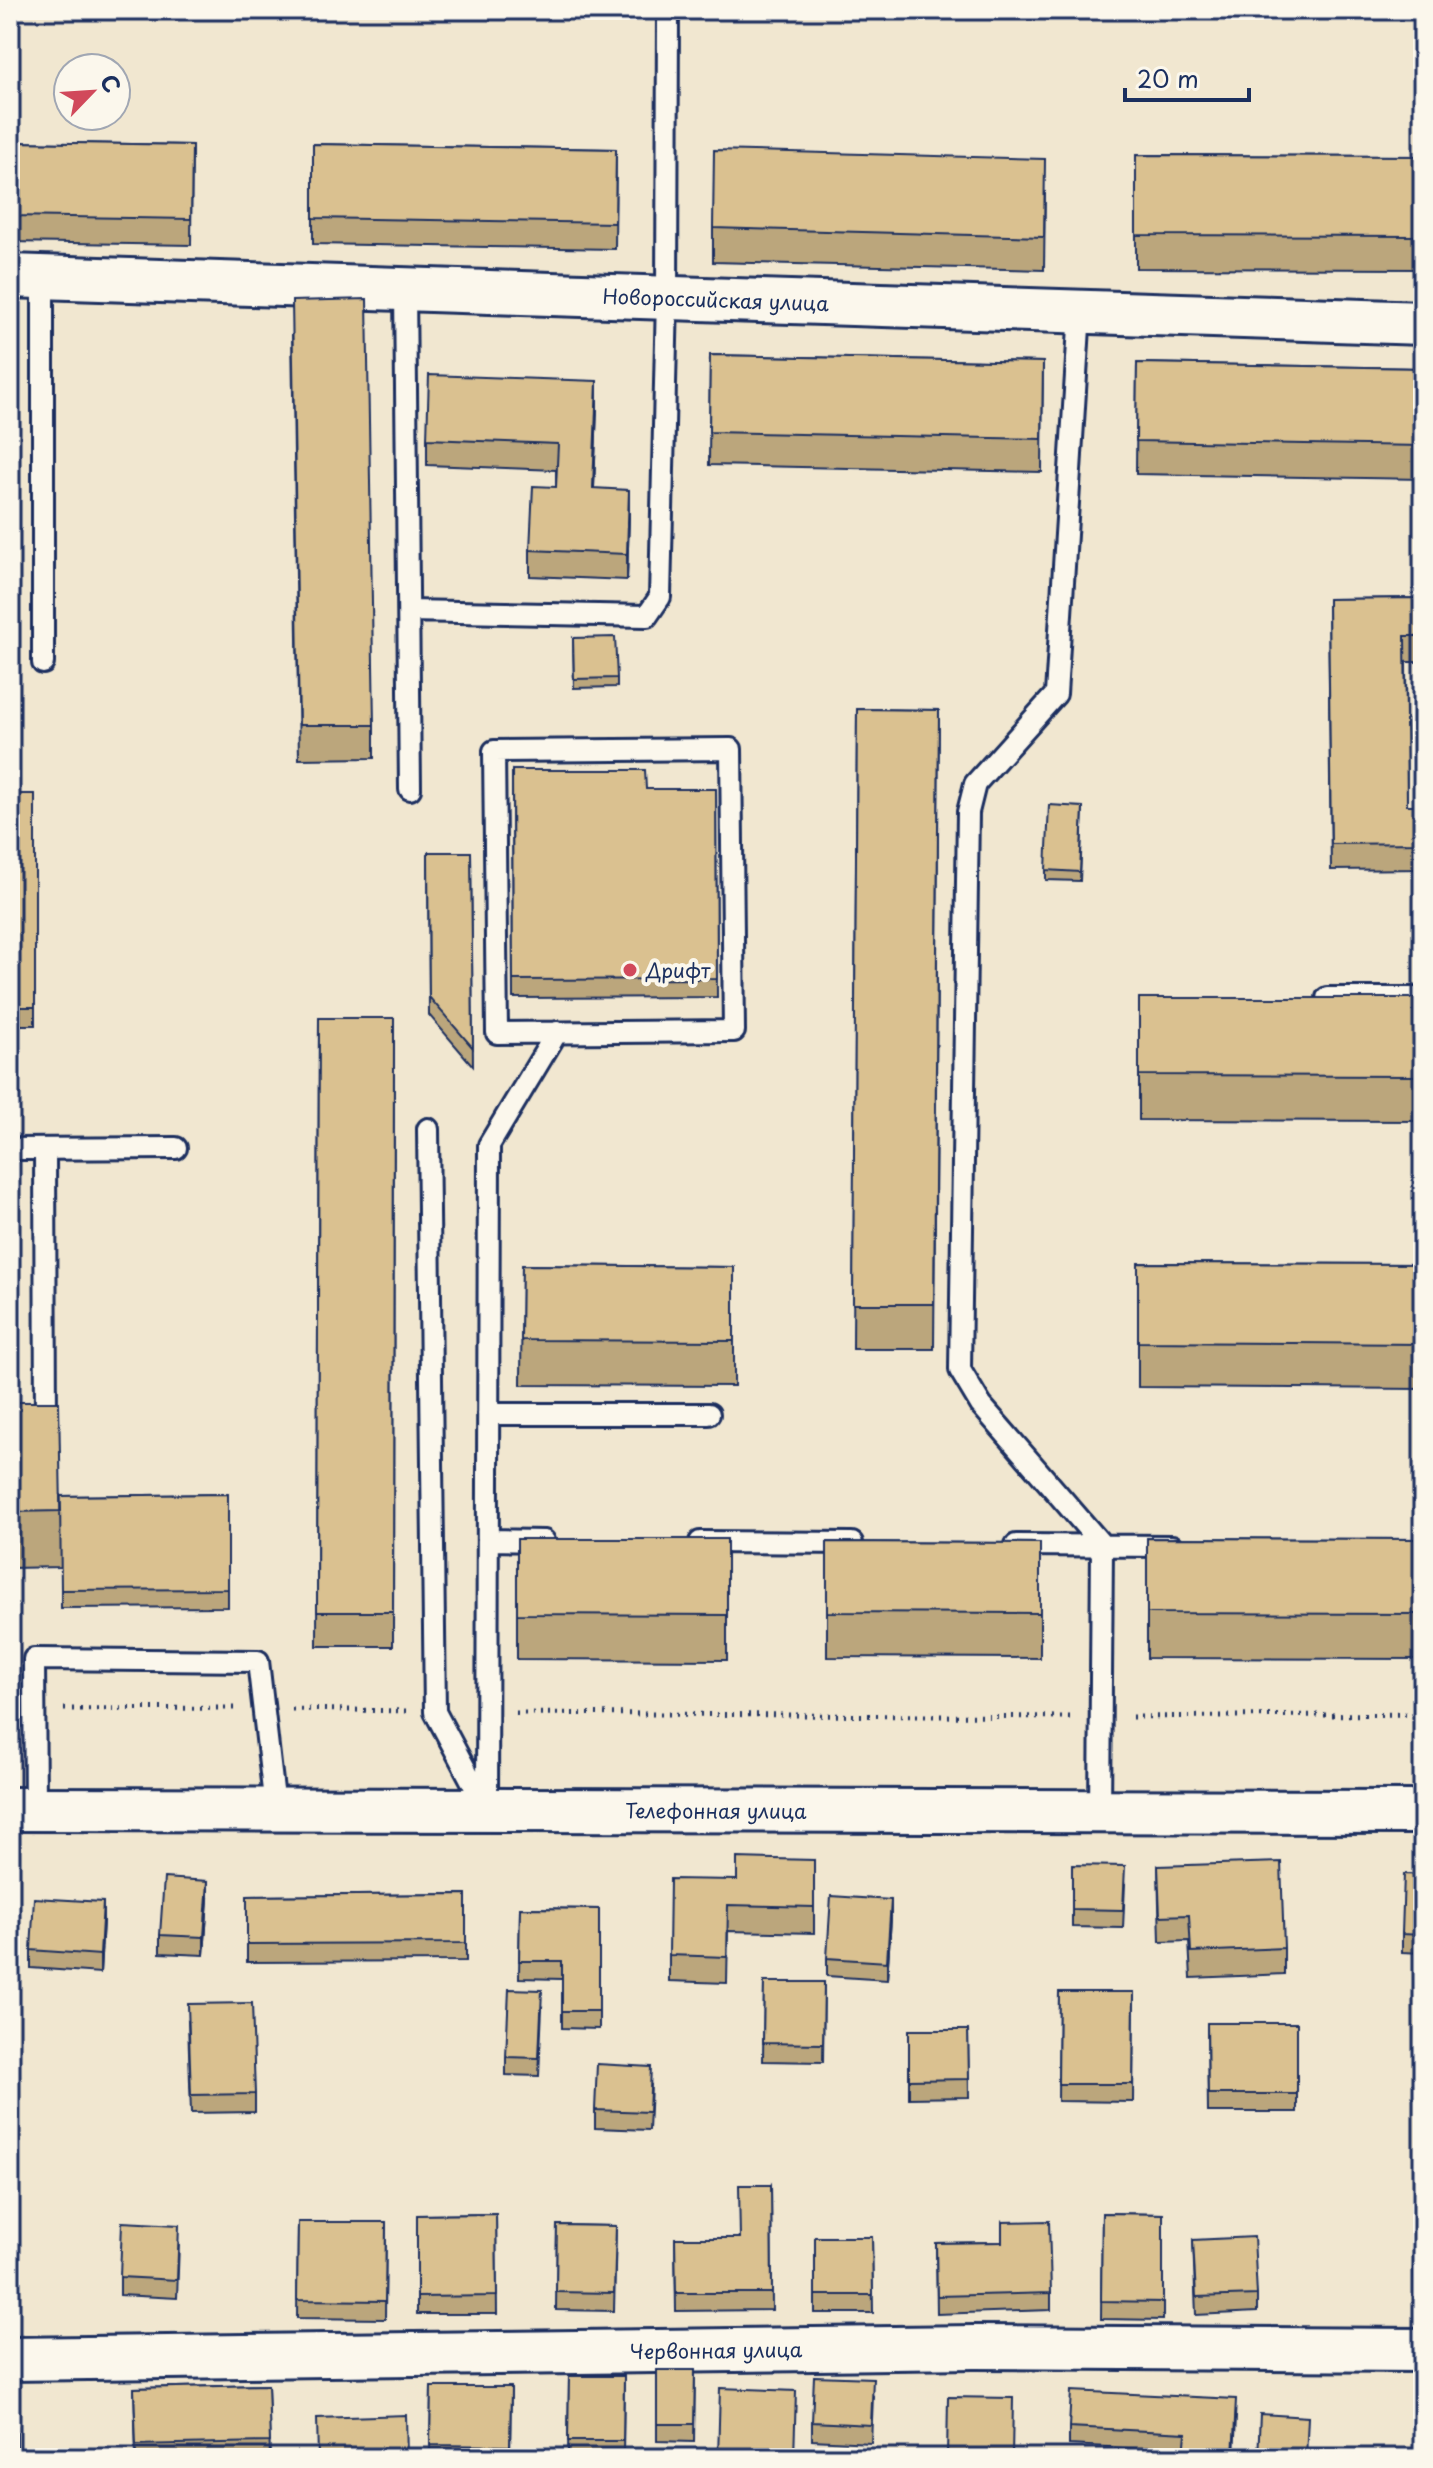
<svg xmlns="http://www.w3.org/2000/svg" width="1433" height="2468" font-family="'Playpen Sans',sans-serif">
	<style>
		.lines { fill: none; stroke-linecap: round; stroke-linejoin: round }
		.lane-casing { stroke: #1b2f5e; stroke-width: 26 }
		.street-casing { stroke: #1b2f5e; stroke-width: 48 }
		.path { stroke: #1b2f5e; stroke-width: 5; stroke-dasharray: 2 6; stroke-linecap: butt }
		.lane { stroke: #fbf7ec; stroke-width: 20 }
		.street { stroke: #fbf7ec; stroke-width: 42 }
		.wall { fill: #bba67c; stroke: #1b2f5e; stroke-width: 2 }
		.shaded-wall { fill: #998765; stroke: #1b2f5e; stroke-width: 2 }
		.building { fill: #dac190; stroke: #1b2f5e; stroke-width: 2 }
		.poi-dot { fill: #d1495b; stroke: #fbf7ec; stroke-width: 3 }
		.labels { text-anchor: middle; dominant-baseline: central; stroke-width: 8; stroke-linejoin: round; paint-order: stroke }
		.street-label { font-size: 20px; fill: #1b2f5e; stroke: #fbf7ec }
		.poi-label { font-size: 20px; fill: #1b2f5e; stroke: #fbf7ec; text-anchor: start }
	</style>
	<rect width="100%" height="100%" fill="#f1e7d0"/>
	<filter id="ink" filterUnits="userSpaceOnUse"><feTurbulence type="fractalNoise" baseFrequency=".0125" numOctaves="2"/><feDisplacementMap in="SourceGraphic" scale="16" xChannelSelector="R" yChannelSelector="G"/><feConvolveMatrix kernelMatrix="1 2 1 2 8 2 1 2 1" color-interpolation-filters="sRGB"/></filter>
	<g filter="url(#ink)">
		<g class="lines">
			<!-- lane casing -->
			<g class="lane-casing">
				<path id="lane" d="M405 289 410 789
					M1080 311 1056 694 975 784 968 812 960 1370 981 1405 1102 1545 1100 1813
					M409 611 647 616 660 597 667 298 668 10
					M43 663V277
					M731 749 734 1031 497 1033 494 751Z
					M1327 998H1423
					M428 1129 435 1712 485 1806
					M10 1149 176 1148
					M45 1149 46 1428
					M488 1414H709
					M488 1540 544 1541
					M700 1542 852 1543
					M1016 1545 1172 1546
					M35 1809 34 1659 258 1661 275 1808
					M487 1810 489 1145 557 1032"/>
			</g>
			<!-- street casing -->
			<g class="street-casing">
				<g id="street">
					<path id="s1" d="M10 276 1423 323"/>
					<path id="s2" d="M10 1809 1423 1812"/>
					<path id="s3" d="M10 2359 974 2347 1423 2350"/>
				</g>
			</g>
			<!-- path -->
			<path class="path" d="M64 1709 234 1708
				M292 1709 406 1711
				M516 1713 1070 1717
				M1132 1717 1423 1714"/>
			<!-- lane -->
			<use href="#lane" class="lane"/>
			<!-- street -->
			<use href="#street" class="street"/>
		</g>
		<!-- wall -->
		<path class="wall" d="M10 142 192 145 191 245 10 242Z
			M313 144 616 149 615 249 313 244Z
			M1136 155 1423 156V269L1136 268Z
			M1045 192 1044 270 713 262V228Z
			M292 334 374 725V758L299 759Z
			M710 355 1043 362 1042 472 709 465Z
			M1137 363 1423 368V479L1136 474Z
			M597 407 594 488 629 516 627 580 530 576V550L556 487V470L427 465V439Z
			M1423 598V662H1406L1407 805H1423V869L1331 870 1328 599Z
			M573 638 617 678V687L574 688Z
			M857 709 939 710 934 1349H853Z
			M512 770 646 789H716L717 997 513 998Z
			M10 794H35V1025H10Z
			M1083 807 1080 881 1046 880V870Z
			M428 852H471L473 1066 429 1015Z
			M1139 998H1423V1121L1139 1120Z
			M319 1018H394L393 1646H317Z
			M10 1187 16 1402 60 1496 228 1494V1607L61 1608V1562V1567L10 1568Z
			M1138 1263 1423 1264V1389L1138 1387Z
			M522 1265 734 1267V1386L521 1385Z
			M1147 1538 1423 1539V1659L1147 1658Z
			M517 1539H727V1660L517 1659Z
			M827 1542 1040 1543V1658L827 1657Z
			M814 1860V1933L728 1931 727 1983 669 1981V1955L737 1880Z
			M1158 1866 1284 1948V1974L1191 1978 1189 1941 1160 1942Z
			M1423 1875V1953L1402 1952V1934Z
			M1125 1884 1123 1928 1072 1927V1909Z
			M466 1894V1961L247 1962V1896Z
			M208 1899 204 1955 160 1953V1935Z
			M520 1908 599 1909V2029L562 2028V1979L519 1978Z
			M891 1918 887 1980 827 1976V1958Z
			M103 1920 100 1973 31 1968V1950Z
			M764 1982H824L823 2062 763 2061Z
			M1059 1992H1134L1133 2102 1058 2101Z
			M10 2007H14L12 2145H10Z
			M542 2008 539 2076 506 2075V2057Z
			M1423 2018V2175H1422L1420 2044Z
			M188 2022 255 2094V2112L191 2113Z
			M1207 2023H1297V2112H1208Z
			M909 2030H968L969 2097 909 2098Z
			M651 2085 649 2130 595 2128V2110Z
			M771 2185 772 2310 676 2311 675 2238H739Z
			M1102 2213 1163 2214V2320L1101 2319Z
			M1423 2213V2327H1417L1412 2214Z
			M496 2214 497 2314H417V2215Z
			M298 2222H386L385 2319 297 2318Z
			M1002 2222 1051 2293V2310L937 2314 936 2243 1002 2242Z
			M557 2225 616 2226 614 2311 556 2310Z
			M815 2237H872L873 2313H815Z
			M1193 2240 1257 2295V2312L1196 2315Z
			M10 2243H13L12 2316H10Z
			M179 2243 177 2298 120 2295V2277Z
			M657 2370H695L694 2442 657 2441Z
			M569 2376H624L623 2458H568Z
			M268 2385 270 2458H136L134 2388Z
			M431 2387H511L510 2458H430Z
			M873 2396 871 2443 812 2440V2422Z
			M1236 2417 1234 2458H1184L1185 2451 1069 2445V2427Z"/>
		<!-- shaded-wall -->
		<path class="shaded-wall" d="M597 381V407L593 514V488Z
			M629 490V516L627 580V554Z
			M208 1881V1899L204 1955V1937Z
			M891 1900V1918L887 1980V1962Z
			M103 1902V1920L100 1973V1955Z"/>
		<!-- building -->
		<path class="building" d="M10 142 192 145 191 219 10 216Z
			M313 144 616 149 615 223 313 218Z
			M714 150 1045 159 1044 237 713 228Z
			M1136 155 1423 156V236L1136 235Z
			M367 299 374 725H299L292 301Z
			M710 355 1043 362 1042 439 709 432Z
			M1137 363 1423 368V446L1136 441Z
			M429 375 597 381 593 488 629 490 627 554 530 550 533 486 556 487 558 444 427 439Z
			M1423 598V636H1405L1407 805H1423V843L1331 844 1328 599Z
			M615 637 617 678 574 679 573 638Z
			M857 709 939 710 934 1304H853Z
			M512 770H645L646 789H716L717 979 513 980Z
			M10 794H35V1007H10Z
			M1049 805 1083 807 1080 872 1046 870Z
			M428 852H471L473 1048 429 997Z
			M1139 998H1423V1076L1139 1075Z
			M319 1018H394L393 1612H317Z
			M10 1187H13L16 1402H59L61 1511 10 1512Z
			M1138 1263 1423 1264V1344L1138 1342Z
			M522 1265 734 1267V1341L521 1340Z
			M228 1494V1589L61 1590 60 1496Z
			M1147 1538 1423 1539V1614L1147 1613Z
			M517 1539H727V1615L517 1614Z
			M827 1542 1040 1543V1613L827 1612Z
			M737 1858 814 1860V1907L728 1905 727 1957 669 1955 670 1879 737 1880Z
			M1281 1862 1284 1948 1191 1952 1189 1915 1160 1916 1158 1866Z
			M1072 1865 1125 1866 1123 1910 1072 1909Z
			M1404 1874 1423 1875V1935L1402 1934Z
			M164 1878 208 1881 204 1937 160 1935Z
			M466 1894V1943L247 1944V1896Z
			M831 1896 891 1900 887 1962 827 1958Z
			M34 1898 103 1902 100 1955 31 1950Z
			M520 1908 599 1909V2011H562V1961H519Z
			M764 1982H824L823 2044 763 2043Z
			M509 1989 542 1990 539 2058 506 2057Z
			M1059 1992H1134L1133 2084H1058Z
			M252 2003 255 2094 191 2095 188 2004Z
			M10 2007H14L12 2119H10Z
			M1420 2018H1423V2149H1422Z
			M1207 2023H1297V2094H1208Z
			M909 2030H968L969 2079 909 2080Z
			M597 2064 651 2067 649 2112 595 2110Z
			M739 2185H771L772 2293H676L675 2238H740Z
			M1102 2213 1163 2214V2302L1101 2301Z
			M1423 2213V2309H1417L1412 2214Z
			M496 2214 497 2296 417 2297V2215Z
			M1049 2221 1051 2293 937 2296 936 2243 1002 2242V2222Z
			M122 2222 179 2225 177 2280 120 2277Z
			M298 2222H386L385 2301 297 2300Z
			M557 2225 616 2226 614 2293 556 2292Z
			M815 2237H872L873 2295H815Z
			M1254 2237 1257 2295 1196 2297 1193 2240Z
			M10 2243H13L12 2299H10Z
			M657 2370H695L694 2424H657Z
			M569 2376H624L623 2441H568Z
			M814 2376 873 2378 871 2425 812 2422Z
			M268 2385 270 2442 136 2445 134 2388Z
			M431 2387H511L510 2446 430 2445Z
			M720 2388 796 2391 794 2458H718Z
			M1071 2391 1236 2399 1233 2458 1184 2456 1186 2433 1069 2427Z
			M948 2397 1013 2398 1012 2458H947Z
			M1422 2413H1423V2458H1422Z
			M1260 2414 1308 2417 1306 2458H1258Z
			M406 2415 407 2458H318L317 2418Z
			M10 2426H17V2458H10Z"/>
	</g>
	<!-- markers -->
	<circle class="poi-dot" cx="630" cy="970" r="8"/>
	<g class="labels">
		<!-- street labels -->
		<g class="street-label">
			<text stroke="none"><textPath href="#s1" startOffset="706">Новороссийская улица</textPath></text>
			<text stroke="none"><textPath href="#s2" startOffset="706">Телефонная улица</textPath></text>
			<text stroke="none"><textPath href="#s3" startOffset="706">Червонная улица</textPath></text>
		</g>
		<!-- poi labels -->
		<g class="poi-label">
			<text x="646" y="970">Дрифт</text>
		</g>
	</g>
	<!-- margin -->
	<rect width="1433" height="2468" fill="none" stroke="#fbf7ec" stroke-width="40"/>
	<rect x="20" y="20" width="1393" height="2428" fill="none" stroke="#1b2f5e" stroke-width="3" filter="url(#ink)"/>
	<!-- north arrow -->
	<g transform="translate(92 92) rotate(65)"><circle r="38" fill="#fbf7ec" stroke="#a1a7b3" stroke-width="2"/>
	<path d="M0-6L14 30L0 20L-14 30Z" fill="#d1495b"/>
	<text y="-12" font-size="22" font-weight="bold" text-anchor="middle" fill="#1b2f5e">С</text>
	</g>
	<!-- scale -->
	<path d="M1125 88v12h124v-12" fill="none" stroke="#1b2f5e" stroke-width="4"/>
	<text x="1137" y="88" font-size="24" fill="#1b2f5e" stroke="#fbf7ec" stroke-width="6" paint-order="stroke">20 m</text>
</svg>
